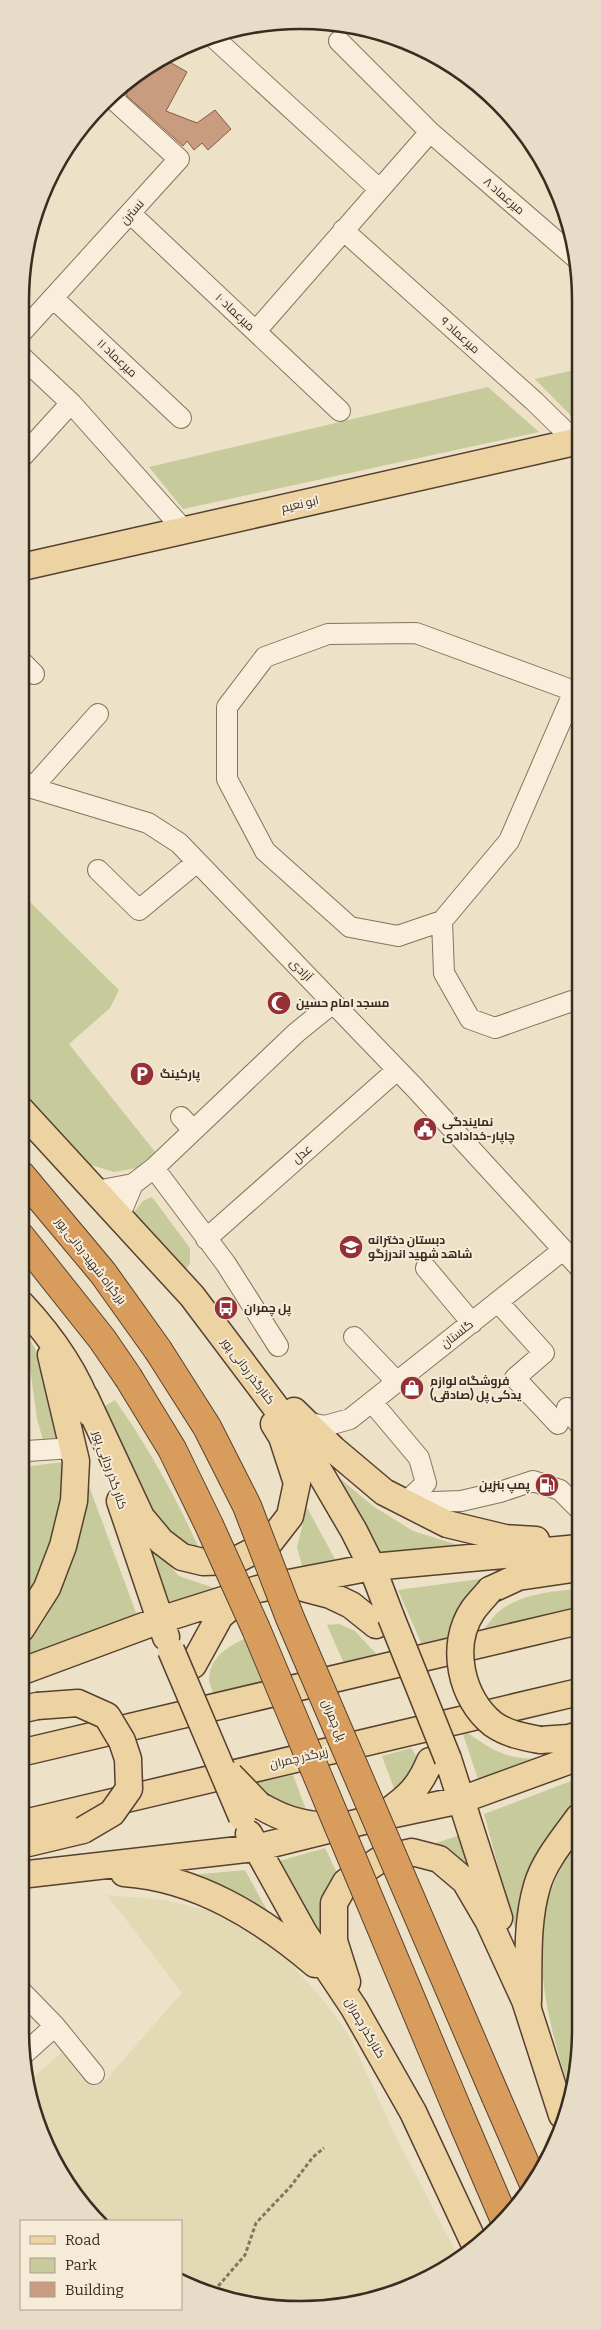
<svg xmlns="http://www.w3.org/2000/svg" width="601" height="2330" font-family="Bitter,Cairo,serif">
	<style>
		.farmland { fill: #e2d9b5 }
		.green { fill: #c7cb9c }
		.building { fill: #c99b7f; stroke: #875c44 }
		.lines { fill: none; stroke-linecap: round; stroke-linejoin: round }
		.minor-casing { stroke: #88735d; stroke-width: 22 }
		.major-casing { stroke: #564131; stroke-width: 29 }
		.highway-casing { stroke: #564131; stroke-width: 30 }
		.path { stroke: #88735d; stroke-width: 3; stroke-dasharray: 4 2.5; stroke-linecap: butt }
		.minor { stroke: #f8eedb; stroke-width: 20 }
		.major { stroke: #eed3a2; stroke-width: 26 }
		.highway { stroke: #d89d5d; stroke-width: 28 }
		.major-bridge-casing { stroke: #564131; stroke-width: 29; stroke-linecap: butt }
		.highway-bridge-casing { stroke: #564131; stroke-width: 30; stroke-linecap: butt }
		.major-bridge { stroke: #eed3a2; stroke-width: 26 }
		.highway-bridge { stroke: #d89d5d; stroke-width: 28 }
		.labels { text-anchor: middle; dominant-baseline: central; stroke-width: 4; stroke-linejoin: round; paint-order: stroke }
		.street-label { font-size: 12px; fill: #392c20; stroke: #f5ebd7 }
		.poi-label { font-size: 12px; font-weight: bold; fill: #392c20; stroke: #f5ebd7; text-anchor: start }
		.rim { fill: none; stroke: #392c20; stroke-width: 2.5 }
	</style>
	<rect width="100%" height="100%" fill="#ede1c8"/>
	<!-- farmland -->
	<path class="farmland" d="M107 1895 164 1900 214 1912 254 1933 291 1964 324 2001 350 2037 394 2133 459 2258 373 2300 282 2309 181 2282V2221H98L90 2215 41 2137 30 2080 61 2053 103 2083 182 1993Z"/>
	<!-- green -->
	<path class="green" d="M579 369V424L535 379Z
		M488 387 539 432 183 509 149 467Z
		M22 894 119 990 110 1008 69 1044 156 1153 137 1168 114 1172 88 1164 21 1096Z
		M152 1197 190 1248V1263L184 1274 130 1217 143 1201Z
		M21 1324 41 1359 61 1431 53 1441 43 1440 37 1419 28 1354 21 1342Z
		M115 1400C149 1448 178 1501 202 1555L165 1533 118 1436 102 1408Z
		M62 1462 60 1513 44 1568 21 1610V1480L25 1467Z
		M336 1475 373 1506 413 1531 471 1549 380 1557Z
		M86 1478 138 1618 21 1665V1651C67 1602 74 1542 86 1478Z
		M303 1500 336 1561 303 1569 297 1547 303 1523Z
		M136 1520 165 1561 179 1576 223 1591 172 1608Z
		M480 1579 482 1589 450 1637 422 1645 398 1590Z
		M579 1589V1610L479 1636C484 1629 490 1621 496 1614 518 1594 551 1591 579 1589Z
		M339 1624 355 1631 379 1657 345 1666 327 1625Z
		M246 1638 263 1682 215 1698C213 1692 209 1684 209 1678 210 1657 229 1646 246 1638Z
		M461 1728C494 1752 508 1761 549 1758L480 1785Z
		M411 1748 416 1756 413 1772 396 1794 382 1756Z
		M293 1775 308 1815 275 1805 254 1783Z
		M579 1778V1793L544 1845 519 1944 484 1814Z
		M579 1834V2066L570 2092C552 2035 535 1976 544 1915 548 1891 567 1855 579 1834Z
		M460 1835 482 1896 424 1847Z
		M325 1848 338 1875 326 1950 272 1863Z
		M245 1870 273 1921 180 1876Z"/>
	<!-- building -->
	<path class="building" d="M166 60 187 72 166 111 197 123 215 110 231 129 208 150 202 143 194 150 187 141 183 146 127 96 125 84 130 78Z"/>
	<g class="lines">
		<!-- minor casing -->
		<g class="minor-casing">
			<path id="minor" d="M213 37 379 189
				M339 41 430 132 577 259
				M131 214 340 411
				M343 230 534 401 575 441
				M53 298 181 418
				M256 331 430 132
				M22 332 179 159 112 98
				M22 357 71 403 184 530
				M22 457 71 403
				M22 662 34 674
				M22 780 32 788 148 823 179 843 414 1087 579 1267
				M32 788 98 714
				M98 870 139 910 197 862
				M442 921 398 936 350 927 265 851 227 779V707L265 657 328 634 416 633 574 691
				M579 1001H572L495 1028 470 1019 444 973 442 921 509 841 574 691 579 689
				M181 1117 193 1130
				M154 1168 226 1264 278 1346
				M96 1191 133 1184
				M119 1217 133 1184 154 1168 296 1033 333 1003
				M206 1239 397 1070
				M426 1268 472 1323
				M498 1302 544 1353 515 1378 558 1424
				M354 1337 397 1382
				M372 1402 419 1458 426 1483 405 1503
				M567 1408 579 1424
				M305 1422 325 1426 350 1419 563 1250
				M21 1456 27 1451 73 1448
				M407 1503 461 1501 500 1492 533 1481 560 1490 579 1509
				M20 1990 55 2026 94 2074
				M25 2053 55 2026"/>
		</g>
		<!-- major casing -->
		<g class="major-casing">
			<path id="major" d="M22 567 579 441
				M21 1110 192 1296 302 1442 354 1531 372 1567 391 1617
				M21 1304C50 1335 77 1373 91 1414
				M85 1397 141 1517 161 1541 182 1557 203 1562 234 1561 269 1543 290 1516 297 1483 282 1437 274 1424
				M294 1411 333 1449 384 1492 447 1524 505 1538 536 1540
				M120 1501 166 1637
				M292 1585 330 1595 351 1605 376 1625
				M490 1590 518 1577 579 1568
				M21 1629 47 1588 63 1546 74 1501 76 1461 51 1355
				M193 1665 220 1616 242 1597
				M20 1672 160 1620 258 1589 372 1567 579 1548
				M20 1710 37 1706
				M540 1740 569 1738 579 1735
				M20 1753 579 1621
				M448 1759 499 1918
				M259 1805C283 1819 299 1824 326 1826
				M385 1814C408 1797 419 1788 430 1761
				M20 1824 579 1692
				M249 1834 304 1933 354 2008 413 2112 476 2247
				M20 1845 83 1830
				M124 1873C197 1878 261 1918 315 1964
				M20 1875 256 1848 380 1817 461 1800 579 1757
				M347 1982 334 1941V1903L346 1882 381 1859 412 1852 439 1859 465 1881 489 1922 528 2007
				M522 1991 562 2115
				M528 2001C529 1964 526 1923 537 1886 544 1861 564 1838 579 1817"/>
		</g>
		<!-- highway casing -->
		<g class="highway-casing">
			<path id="highway" d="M21 1175 103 1273 158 1350
				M21 1237 102 1339 128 1377
				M496 2097 533 2182
				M458 2111 503 2216"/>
		</g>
		<!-- path -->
		<path class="path" d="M214 2291 245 2255 256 2223 291 2186 313 2157 324 2148"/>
		<!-- minor -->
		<use href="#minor" class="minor"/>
		<!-- major -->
		<use href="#major" class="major"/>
		<!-- highway -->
		<use href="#highway" class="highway"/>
		<!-- major-bridge casing -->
		<g class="major-bridge-casing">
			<path id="major-bridge" d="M490 1590C485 1596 478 1603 473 1610 449 1645 461 1699 493 1724 507 1734 524 1737 540 1740
				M391 1617 448 1759
				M171 1650 242 1817
				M37 1706 78 1703 107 1716 122 1741 128 1759 129 1789 112 1813 83 1830
				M230 1775 259 1805"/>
		</g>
		<!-- highway-bridge casing -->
		<g class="highway-bridge-casing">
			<path id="highway-bridge" d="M158 1350 207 1427 247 1506 290 1618 496 2097
				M128 1377 172 1449 209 1525 256 1629 458 2111"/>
		</g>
		<!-- major-bridge -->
		<use href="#major-bridge" class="major-bridge"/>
		<!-- highway-bridge -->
		<use href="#highway-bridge" class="highway-bridge"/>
	</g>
	<!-- icons -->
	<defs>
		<g id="mosque-disc" transform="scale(1.25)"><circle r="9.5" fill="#953034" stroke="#f5ebd7"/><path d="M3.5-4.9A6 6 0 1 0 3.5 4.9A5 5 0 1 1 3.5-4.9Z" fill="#fff"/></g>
		<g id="parking-disc" transform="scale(1.25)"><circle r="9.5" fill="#953034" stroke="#f5ebd7"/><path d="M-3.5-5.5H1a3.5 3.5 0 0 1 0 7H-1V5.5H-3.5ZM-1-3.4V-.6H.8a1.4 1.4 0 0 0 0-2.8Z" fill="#fff"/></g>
		<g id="civic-disc" transform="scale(1.25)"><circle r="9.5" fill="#953034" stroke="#f5ebd7"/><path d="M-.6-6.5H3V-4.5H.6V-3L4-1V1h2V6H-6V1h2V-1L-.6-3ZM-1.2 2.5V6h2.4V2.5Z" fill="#fff"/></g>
		<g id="school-disc" transform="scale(1.25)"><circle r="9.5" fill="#953034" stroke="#f5ebd7"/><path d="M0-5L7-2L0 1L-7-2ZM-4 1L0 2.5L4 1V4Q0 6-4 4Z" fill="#fff"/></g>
		<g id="bus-disc" transform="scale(1.25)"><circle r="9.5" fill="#953034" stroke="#f5ebd7"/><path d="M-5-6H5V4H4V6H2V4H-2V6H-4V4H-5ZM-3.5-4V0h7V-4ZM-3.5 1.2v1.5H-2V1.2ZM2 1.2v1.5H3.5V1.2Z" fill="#fff"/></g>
		<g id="shop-disc" transform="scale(1.25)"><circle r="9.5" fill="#953034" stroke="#f5ebd7"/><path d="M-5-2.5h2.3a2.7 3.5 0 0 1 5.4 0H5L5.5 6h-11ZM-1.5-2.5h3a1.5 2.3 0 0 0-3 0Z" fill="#fff"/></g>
		<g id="fuel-disc" transform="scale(1.25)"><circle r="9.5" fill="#953034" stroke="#f5ebd7"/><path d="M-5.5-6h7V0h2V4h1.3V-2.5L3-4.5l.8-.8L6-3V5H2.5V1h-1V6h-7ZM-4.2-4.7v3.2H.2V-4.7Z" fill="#fff"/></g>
	</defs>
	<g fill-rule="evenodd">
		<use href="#mosque-disc" x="279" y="1003"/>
		<use href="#parking-disc" x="142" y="1074"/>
		<use href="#civic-disc" x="425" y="1129"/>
		<use href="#school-disc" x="351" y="1247"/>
		<use href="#bus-disc" x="226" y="1308"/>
		<use href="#shop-disc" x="412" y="1388"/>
		<use href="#fuel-disc" x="547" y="1485"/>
	</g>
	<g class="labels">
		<!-- street labels -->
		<g class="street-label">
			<text transform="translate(504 196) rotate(41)">میرعماد ۸</text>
			<text transform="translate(132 212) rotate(-48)">نسترن</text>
			<text transform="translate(235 312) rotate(43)">میرعماد ۱۰</text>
			<text transform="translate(460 335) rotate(42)">میرعماد ۹</text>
			<text transform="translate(117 358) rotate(43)">میرعماد ۱۱</text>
			<text transform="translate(300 504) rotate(-13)">ابو نعیم</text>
			<text transform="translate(301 970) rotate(46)">آزادی</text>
			<text transform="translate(302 1154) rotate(-41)">عدل</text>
			<text transform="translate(91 1261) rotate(52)">بزرگراه شهید ردانی پور</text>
			<text transform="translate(457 1334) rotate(-38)">گلستان</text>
			<text transform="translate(248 1371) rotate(53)">کنارگذر ردانی پور</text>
			<text transform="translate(110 1470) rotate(71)">کنار گذر ردانی پور</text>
			<text transform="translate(334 1720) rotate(67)">پل چمران</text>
			<text transform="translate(299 1758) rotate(-13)">زیرگذر چمران</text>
			<text transform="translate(365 2028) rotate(60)">کنارگذر چمران</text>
		</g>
		<!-- poi labels -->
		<g class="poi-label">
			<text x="296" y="1003">مسجد امام حسین</text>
			<text x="160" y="1074">پارکینگ</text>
			<text x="442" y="1122">نمایندگی<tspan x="442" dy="14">چاپار-خدادادی</tspan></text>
			<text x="368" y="1240">دبستان دخترانه<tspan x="368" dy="14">شاهد شهید اندرزگو</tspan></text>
			<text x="244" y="1308">پل چمران</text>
			<text x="430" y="1381">فروشگاه لوازم<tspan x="430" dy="14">یدکی پل (صادقی)</tspan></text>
			<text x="530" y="1485" text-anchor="end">پمپ بنزین</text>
		</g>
	</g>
	<!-- crop -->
	<path d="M0 0H601V2330H0ZM300 29H301A271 271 0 0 1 572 300V2030A271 271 0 0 1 301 2301H300A271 271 0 0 1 29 2030V300A271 271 0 0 1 300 29Z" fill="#e6dcc8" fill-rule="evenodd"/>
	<path class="rim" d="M300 29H301A271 271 0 0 1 572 300V2030A271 271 0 0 1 301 2301H300A271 271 0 0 1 29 2030V300A271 271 0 0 1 300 29Z"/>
	<!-- legend -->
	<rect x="20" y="2220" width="162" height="90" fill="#f5ebd7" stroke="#aa9f8e"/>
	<rect x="30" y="2236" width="25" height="8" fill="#eed3a2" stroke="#aa9f8e"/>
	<text x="65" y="2245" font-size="15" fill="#392c20">Road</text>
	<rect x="30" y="2258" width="25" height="15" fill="#c7cb9c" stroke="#aa9f8e"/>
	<text x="65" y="2270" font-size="15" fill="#392c20">Park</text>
	<rect x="30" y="2282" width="25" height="15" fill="#c99b7f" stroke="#aa9f8e"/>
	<text x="65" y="2295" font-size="15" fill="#392c20">Building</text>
</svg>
